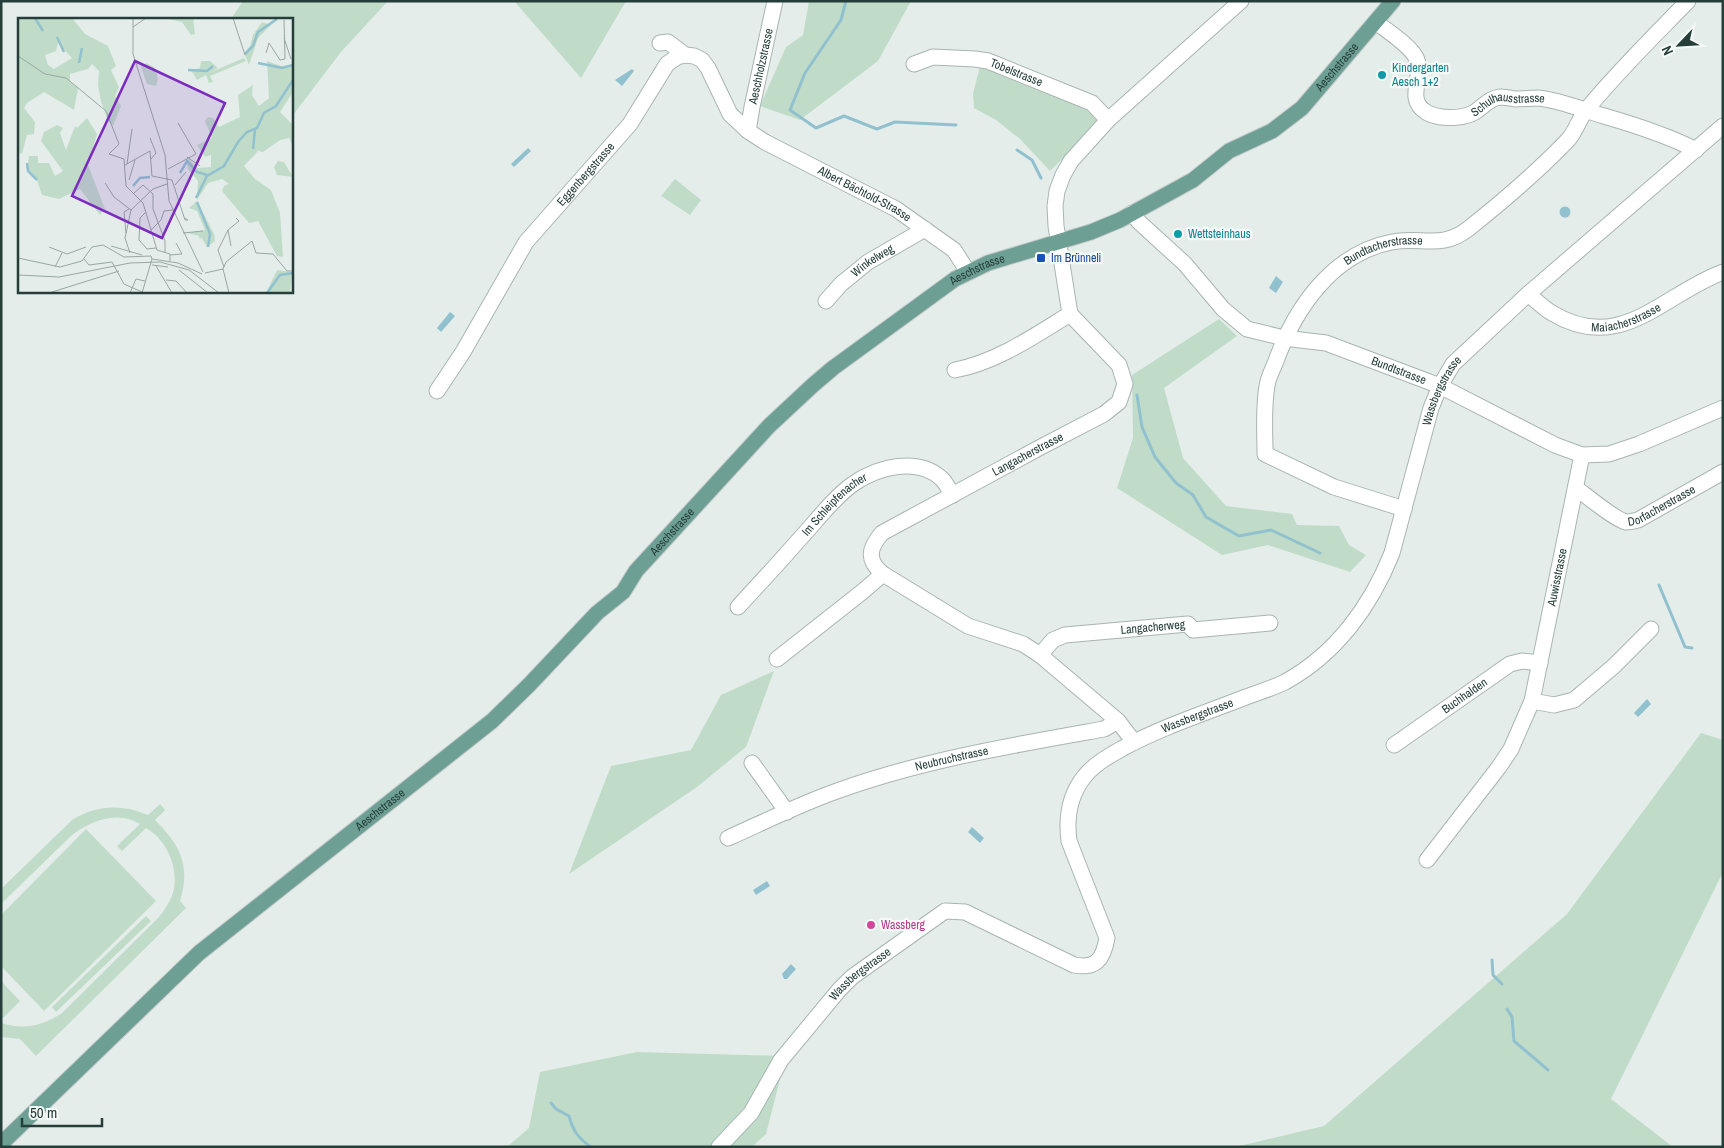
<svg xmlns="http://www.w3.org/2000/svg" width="1724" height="1148" font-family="'Archivo Narrow',sans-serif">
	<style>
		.green { fill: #c0dcc9 }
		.water { fill: #91c1ce }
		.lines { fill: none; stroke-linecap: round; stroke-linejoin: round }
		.stream { stroke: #91c1ce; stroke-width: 3 }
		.minor-casing { stroke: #a8b5b1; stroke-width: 17 }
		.major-casing { stroke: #c2c9c8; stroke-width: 17 }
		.minor { stroke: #fff; stroke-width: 15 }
		.major { stroke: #6d9f95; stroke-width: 15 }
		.culture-dot { fill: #0f9aa8; stroke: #f5faf8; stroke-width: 2 }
		.transit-dot { fill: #1a4fb4; stroke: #f5faf8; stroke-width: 2 }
		.hotel-dot { fill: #d1479c; stroke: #f5faf8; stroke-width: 2 }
		.labels { text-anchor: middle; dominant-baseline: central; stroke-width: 4.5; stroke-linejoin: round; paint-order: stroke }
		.street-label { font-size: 12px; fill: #253e39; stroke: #f5faf8 }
		.culture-label { font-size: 12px; fill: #0d838f; stroke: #f5faf8; text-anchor: start }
		.transit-label { font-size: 12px; fill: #164399; stroke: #f5faf8; text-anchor: start }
		.hotel-label { font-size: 12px; fill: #b23c85; stroke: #f5faf8; text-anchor: start }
		.inset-river { fill: none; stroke: #91c1ce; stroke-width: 2.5 }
		.inset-road { fill: none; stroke: #98a7a3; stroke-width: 1 }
		.view { fill: #7b2cbf; fill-opacity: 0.15; stroke: #7b2cbf; stroke-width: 2.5 }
		.inset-edge { fill: none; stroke: #253e39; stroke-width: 2.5 }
	</style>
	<rect width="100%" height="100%" fill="#e5edea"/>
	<!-- green -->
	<path class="green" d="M243 1H388L341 52 293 115H291V19H231Z
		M514 1H626L581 78Z
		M809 1H911L878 61 800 120 760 106 786 47 803 35Z
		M980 66 1088 103 1102 120 1050 171 1020 139 996 120 974 108 973 94Z
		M675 179 701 200 690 215 661 196Z
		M1219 319 1237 336 1164 388 1183 458 1226 506 1292 514 1297 525 1339 526 1349 545 1366 555 1350 572 1268 545 1222 555 1117 488 1133 438 1132 375Z
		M774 671 746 747 697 787 569 874 611 766 691 750 721 695Z
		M1701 733 1723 740V872L1611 1099 1673 1147H1235L1324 1126 1567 914Z
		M160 804 165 810 155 820C180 845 191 865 180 901L186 908 36 1056 20 1039 1 1037V1023C24 1030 42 1026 62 1013L159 917C165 909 172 899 174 889 178 866 166 839 146 828L122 851 117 846 140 824C116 810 90 821 71 836L1 904V889L72 820C97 805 121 804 148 815Z
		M86 829 156 901 44 1011 1 966V915Z
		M146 916 151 921 56 1012 52 1007Z
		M1 981 20 1001 3 1018 1 1016Z
		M637 1052 786 1056 766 1134 752 1147H507L529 1128 540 1072Z"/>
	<!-- water -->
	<path class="water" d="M632 69 634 71 622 86 615 80Z
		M528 148 531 151 514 167 511 164Z
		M1559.5 212a5.5 5.5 0 1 1 11 0a5.5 5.5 0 1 1-11 0Z
		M1276 276 1283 282 1276 293 1269 288Z
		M450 312 455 316 441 332 437 328Z
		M1647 699 1651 704 1638 717 1634 713Z
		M972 827 984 838 980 843 968 832Z
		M767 881 770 886 756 895 753 890Z
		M791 964 796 969 787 979H784L782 974Z"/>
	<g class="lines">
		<!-- stream -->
		<path class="stream" d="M846 1 841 20 805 73 790 110 816 128 844 116 877 129 895 122 956 125
			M1017 150 1032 160 1041 178
			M1137 395 1142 427 1155 457 1176 483 1193 495 1206 517 1239 536 1271 530 1320 553
			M1659 585 1685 647 1692 648
			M1492 960 1493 975 1502 984
			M1507 1009 1512 1017 1514 1041 1548 1070
			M551 1103 556 1109 569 1116C573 1131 578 1138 591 1147"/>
		<!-- minor casing -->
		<g class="minor-casing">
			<g id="minor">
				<path id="s1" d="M1376 22C1387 31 1413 47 1417 60 1424 77 1405 99 1426 112 1437 119 1459 119 1471 114 1481 110 1488 98 1500 97 1505 97 1510 98 1515 99 1523 99 1530 98 1538 98 1560 100 1583 110 1604 116 1635 125 1667 135 1696 150"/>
				<path d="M660 43 668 42 685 55"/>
				<path id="s2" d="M914 64 933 57 975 59 988 61 1092 103 1108 120"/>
				<path id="s3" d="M748 131 752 107 775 1"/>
				<path id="s4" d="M1132 213 1139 222 1185 264 1223 309 1247 329 1284 338 1326 343 1440 386 1555 445 1582 455 1609 454 1639 444 1723 408"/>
				<path id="s5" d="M1528 294C1536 300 1543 308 1552 313 1621 355 1663 294 1723 272"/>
				<path id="s6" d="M826 301 841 284 868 262 925 229"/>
				<path d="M955 370C997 362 1034 336 1070 314"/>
				<path id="s7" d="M437 391 463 352 526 242 630 124 667 64 677 57 685 55 694 56 702 60 708 68 730 114 748 131 765 142 896 209 954 250 968 272"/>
				<path id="s8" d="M1576 488C1587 496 1614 519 1626 522 1630 522 1634 521 1638 520L1723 472"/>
				<path id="s9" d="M1404 509 1334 487 1265 454C1265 432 1263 408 1267 386 1268 377 1273 369 1276 361 1295 308 1333 253 1392 242 1421 236 1441 250 1468 229 1502 202 1537 172 1567 141 1576 132 1579 118 1587 109 1618 71 1654 36 1688 1"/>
				<path id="s10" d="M738 607C758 585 778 564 797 542 815 523 832 499 853 484 877 467 918 456 942 479 946 483 949 490 953 495"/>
				<path id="s11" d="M1040 655 1053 640 1065 635 1188 624 1193 630 1270 623"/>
				<path d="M777 659 862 592 883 574"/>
				<path d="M1532 701 1554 705 1574 700 1614 666 1651 629"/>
				<path id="s12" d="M1134 742 1118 721 1040 655 1023 644 968 626 883 574C866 560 869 548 882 533L1039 448 1104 414 1119 402 1125 384 1119 365 1070 314 1056 226 1055 206 1057 191 1063 175 1071 161 1108 120 1241 1"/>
				<path id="s13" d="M1394 745 1510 664 1522 661 1540 663"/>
				<path d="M752 763 787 812"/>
				<path id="s14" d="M728 838C764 822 800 804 837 791 923 760 1014 745 1104 729L1118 721"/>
				<path id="s15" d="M1427 860 1499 767 1511 749 1532 701 1582 455"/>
				<path id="s16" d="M719 1147 751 1113 781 1060 839 990 852 977 945 911 965 912 1074 965C1096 969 1103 960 1107 938L1069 841C1066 818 1069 796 1084 777 1094 764 1109 756 1123 748 1162 727 1205 713 1246 697 1259 692 1273 688 1285 682 1336 654 1371 606 1392 553L1431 408 1440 386 1453 364 1528 294 1723 126"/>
			</g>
		</g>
		<!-- major casing -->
		<g class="major-casing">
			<g id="major">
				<path id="s17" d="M1 1144 199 953 492 721 529 685 597 613 623 592 636 571 769 426 813 385 833 368 955 279 988 263 1091 232 1120 220 1193 180 1229 151 1272 131 1302 108 1393 1"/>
			</g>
		</g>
		<!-- minor -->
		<use href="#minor" class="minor"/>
		<!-- major -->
		<use href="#major" class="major"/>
	</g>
	<!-- markers -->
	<g class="culture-dot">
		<circle cx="1382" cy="75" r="5"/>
		<circle cx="1178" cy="234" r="5"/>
	</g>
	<rect class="transit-dot" x="1036" y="253" width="10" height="10" rx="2.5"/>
	<circle class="hotel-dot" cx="871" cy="925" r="5"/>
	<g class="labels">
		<!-- street labels -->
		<g class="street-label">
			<text stroke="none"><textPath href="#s3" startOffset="66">Aeschholzstrasse</textPath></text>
			<text stroke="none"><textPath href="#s17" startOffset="1736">Aeschstrasse</textPath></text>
			<text stroke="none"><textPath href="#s2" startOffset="106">Tobelstrasse</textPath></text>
			<text stroke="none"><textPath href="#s1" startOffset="199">Schulhausstrasse</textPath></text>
			<text stroke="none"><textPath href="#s7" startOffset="264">Eggenbergstrasse</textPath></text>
			<text stroke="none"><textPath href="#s7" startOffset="658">Albert Bächtold-Strasse</textPath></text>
			<text stroke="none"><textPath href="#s9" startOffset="408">Bundtacherstrasse</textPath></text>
			<text stroke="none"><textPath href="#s6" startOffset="62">Winkelweg</textPath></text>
			<text stroke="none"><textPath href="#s17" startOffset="1316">Aeschstrasse</textPath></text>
			<text stroke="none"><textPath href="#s5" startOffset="109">Maiacherstrasse</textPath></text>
			<text stroke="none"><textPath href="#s4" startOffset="322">Bundtstrasse</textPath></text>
			<text stroke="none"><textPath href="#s16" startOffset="1259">Wassbergstrasse</textPath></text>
			<text stroke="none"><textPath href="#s12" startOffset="520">Langacherstrasse</textPath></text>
			<text stroke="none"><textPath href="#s8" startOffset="100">Dorfacherstrasse</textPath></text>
			<text stroke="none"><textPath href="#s10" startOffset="141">Im Schleipfenacher</textPath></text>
			<text stroke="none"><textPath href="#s17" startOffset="911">Aeschstrasse</textPath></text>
			<text stroke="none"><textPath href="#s15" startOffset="318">Auwisstrasse</textPath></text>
			<text stroke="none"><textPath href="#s11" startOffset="121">Langacherweg</textPath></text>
			<text stroke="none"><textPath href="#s13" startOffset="86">Buchhalden</textPath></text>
			<text stroke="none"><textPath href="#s16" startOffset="824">Wassbergstrasse</textPath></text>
			<text stroke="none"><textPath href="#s14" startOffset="238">Neubruchstrasse</textPath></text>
			<text stroke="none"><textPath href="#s17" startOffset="506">Aeschstrasse</textPath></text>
			<text stroke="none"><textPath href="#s16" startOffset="225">Wassbergstrasse</textPath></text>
		</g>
		<!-- culture labels -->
		<g class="culture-label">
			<text x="1392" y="68">Kindergarten<tspan x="1392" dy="14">Aesch 1+2</tspan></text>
			<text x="1188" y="234">Wettsteinhaus</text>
		</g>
		<!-- transit labels -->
		<g class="transit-label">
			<text x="1051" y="258">Im Brünneli</text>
		</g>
		<!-- hotel labels -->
		<g class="hotel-label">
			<text x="881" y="925">Wassberg</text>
		</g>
	</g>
	<!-- overview -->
	<g transform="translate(18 18)">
		<rect width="275" height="275" fill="#e5edea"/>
		<path d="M0 0H54L67 16 90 28 98 48 93 52 101 69 97 78 103 88 95 108 90 103 83 83 80 68 81 53 74 46 70 51 52 56V64L60 70 56 92 26 74 9 85 6 90 17 104 16 116 9 117 4 136 0 135ZM40 25 54 40 36 51 30 47 27 37 38 33ZM145 0H175L177 16 173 17 164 4ZM260 0 240 20 231 47 226 35 232 28 235 17 244 4 250 6ZM226 40 228 43 192 58 195 64 191 65 188 57 179 62 173 52 182 50 183 43H192L200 50 191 55ZM249 43 263 48 275 47V74L262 94 275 107V128L271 120 262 122 245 134 240 133 226 148 237 161 253 172 262 195 265 239 259 238 240 203 231 205 204 173 206 168 211 166 204 161 190 165 179 182 180 163 170 151 168 143 171 141 180 150 193 149V137L187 139 179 127 194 120 187 103 190 99 195 100 201 109 222 99 220 77 235 67 234 77 241 88 251 80ZM128 45 136 49 140 60 138 68 129 66 123 49ZM69 100 79 116 70 147 87 191 82 197 62 171 41 181 24 177 19 162 9 153 11 138H20V145H31L37 158 45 153 23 123 26 114 39 107 45 110 42 115 48 132 57 108 59 110ZM260 143 266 144 275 159 259 157 256 149ZM179 183 196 216 197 223 189 229 183 219 182 222 181 218 169 215 187 212 179 193 171 190ZM259 252 274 254 272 275H248Z" fill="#c0dcc9" fill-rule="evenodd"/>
		<path class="inset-river" d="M17 0 25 13M39 19 46 34M227 36 235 28 240 14 259 1M61 45 64 30M240 45 264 50 275 47M170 52 189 53 195 48M235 131 237 112M9 145 10 153 19 162M162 155 169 143 179 154 189 157M115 168 122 160 132 159M178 180 189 158 206 148 220 124 229 114 239 110 246 95 258 88 275 62M179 184 192 216 190 229M249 275 262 257 275 255"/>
		<path class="inset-road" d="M115 0V36L147 137 151 183 185 254M215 0 227 37M115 9 128 0M266 20 273 41M248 35 251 25 262 42 267 41 266 2M0 38 27 56 48 60 88 93 101 126 91 136 106 141 108 168 125 185 139 232 152 236V243M132 120 138 135 133 141M169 139 182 148M109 146 114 111M107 147 132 133 134 158 154 162 167 202H170L167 200M150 151 178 136 160 105M111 162 117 142M87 165 96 179 113 192M157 167 168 154M115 176 125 167 135 176V191L147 223V235M128 194 122 200 121 222 129 231 138 230M133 212 143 202 146 193 155 192M210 212 213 228M108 215 106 194 111 191M165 215 185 213M93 228 124 237M31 229 49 236 68 229M112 235 107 220 113 192 135 171 149 166M152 237 164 236 158 225M0 240 42 249 64 243 74 229 85 227 106 239 133 238 134 241M66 241 71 247 94 244 106 266 124 274M134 247 150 249M138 248 154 275M37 249 44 235M206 249 200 232 210 212 221 203 218 200M205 251 208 244 234 223 238 235 255 236 269 253H275M205 251 211 275M161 252 190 275M187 255 205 251M0 257 41 259 112 245 142 244 171 252 201 275M148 262 158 263 169 275M31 275 101 253M112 275 118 261 127 263M124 275 134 241 160 245 184 256"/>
		<path class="view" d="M117 43 207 85 144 220 54 178Z"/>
		<rect width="275" height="275" class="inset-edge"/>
	</g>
	<!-- border -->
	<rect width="1724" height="1148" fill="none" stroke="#253e39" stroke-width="5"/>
	<!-- north arrow -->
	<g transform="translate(1679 45) rotate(245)" stroke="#f5faf8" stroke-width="4" paint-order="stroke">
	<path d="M0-4L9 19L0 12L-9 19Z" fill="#253e39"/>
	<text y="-8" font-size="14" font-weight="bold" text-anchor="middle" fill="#253e39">N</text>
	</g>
	<!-- scale -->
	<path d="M22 1118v8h80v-8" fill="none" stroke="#253e39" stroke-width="2.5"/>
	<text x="30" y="1118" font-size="15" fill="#253e39" stroke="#f5faf8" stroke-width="4" paint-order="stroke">50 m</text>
</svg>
